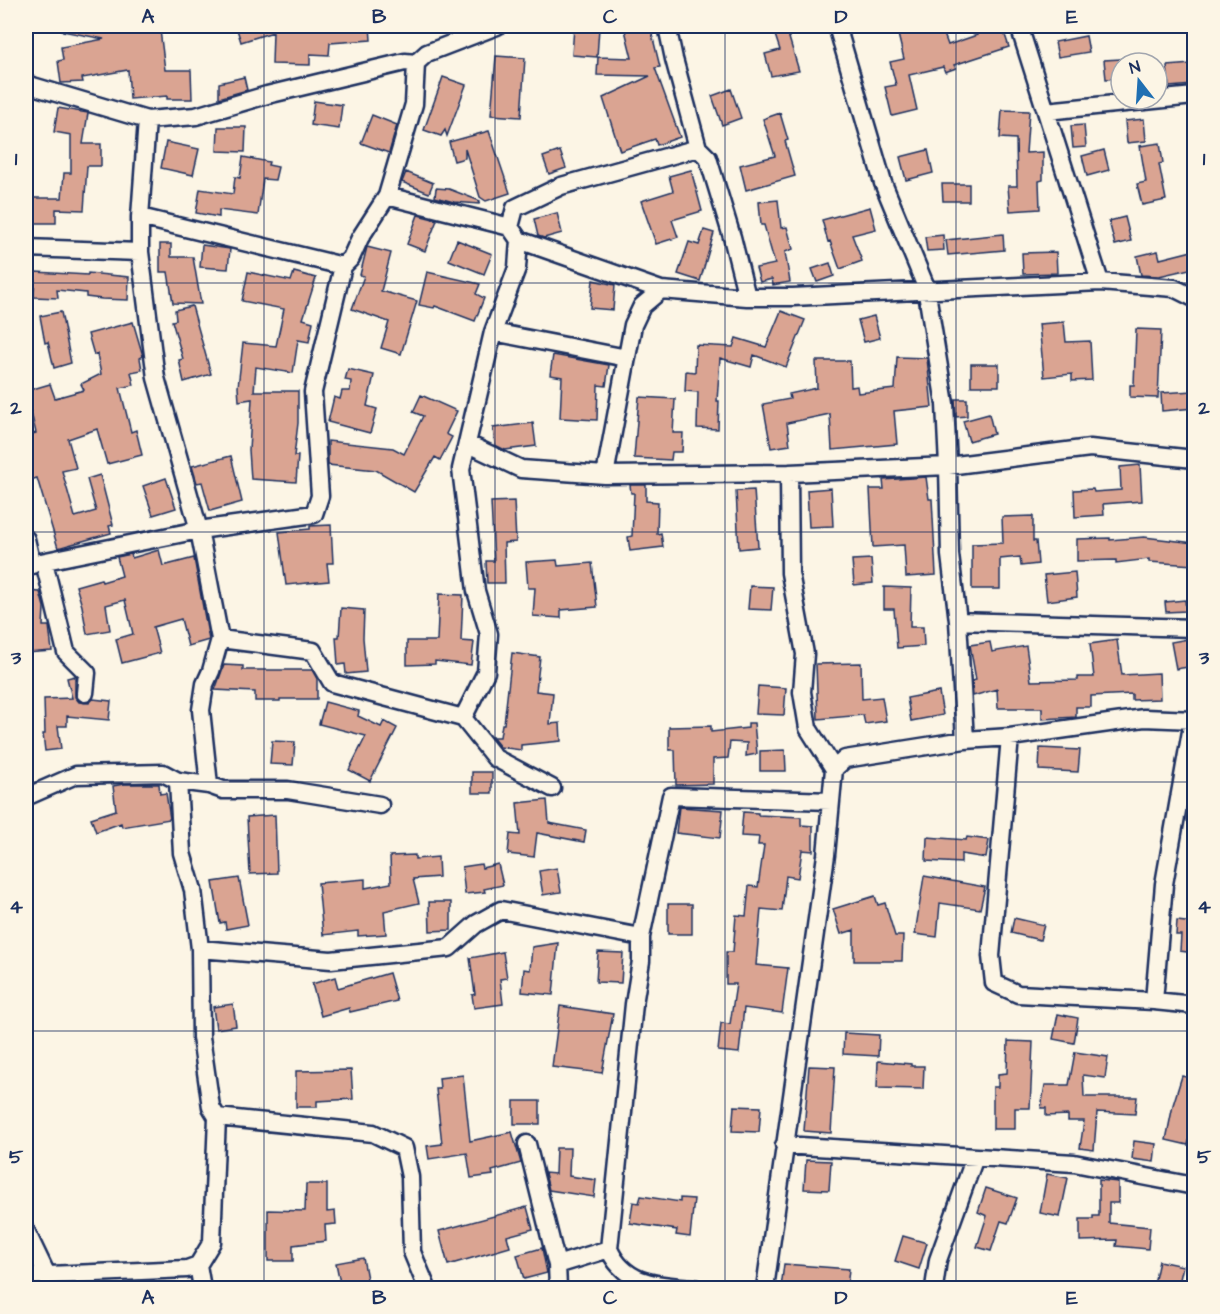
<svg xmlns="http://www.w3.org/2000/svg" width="1220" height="1314" font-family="'Architects Daughter',sans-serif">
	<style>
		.building { fill: #daa492; stroke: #1b2f5e; stroke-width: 1.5 }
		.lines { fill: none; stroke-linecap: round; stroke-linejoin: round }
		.minor-casing { stroke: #1b2f5e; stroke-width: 21 }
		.minor { stroke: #fcf5e5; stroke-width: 16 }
		.grid { fill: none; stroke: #1b2f5e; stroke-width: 1.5; stroke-opacity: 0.55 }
		.neatline { fill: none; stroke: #1b2f5e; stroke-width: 2 }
		.grid-label { font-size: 20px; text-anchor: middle; font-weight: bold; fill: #1b2f5e }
	</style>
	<rect width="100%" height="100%" fill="#fcf5e5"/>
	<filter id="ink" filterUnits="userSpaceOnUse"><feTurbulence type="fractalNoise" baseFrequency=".0167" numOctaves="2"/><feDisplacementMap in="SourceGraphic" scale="12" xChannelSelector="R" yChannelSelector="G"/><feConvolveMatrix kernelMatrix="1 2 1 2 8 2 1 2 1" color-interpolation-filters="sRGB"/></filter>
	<g filter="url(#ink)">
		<!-- building -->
		<path class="building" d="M62 26H157V30H160L165 70H191L192 99H167V96L130 99 128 70 82 78 83 82 61 83 58 61 63 60 61 47 104 39 62 31Z
			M236 26H370L371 40 330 43 329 55 310 54V65L272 64 273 32 241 42Z
			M643 26H650L660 67 655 68 680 137 657 145 655 139 620 151 603 98 650 76 597 75 598 57 632 58 625 30Z
			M896 26H941L948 45 977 35 973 26H1002L1009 47 954 65 956 68 945 72 943 67 909 75 917 110 892 116 885 87 896 85 890 62 904 59Z
			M574 27 599 28 597 57 572 55Z
			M787 31 799 71 771 76 765 54 780 50 775 35Z
			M1086 36 1089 52 1058 57 1055 42Z
			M496 56 525 58 521 117 491 115Z
			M1121 59V78L1106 79 1104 60Z
			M1192 64 1193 85 1169 87 1167 66Z
			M244 77 247 90 219 98V83Z
			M443 77 466 85 447 136 445 130 441 136 424 130Z
			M731 89 741 118 722 125 712 96Z
			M314 101 342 105 339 129 311 125Z
			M58 108 88 113 83 144H101V166H87L84 210 56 209V223H33L34 198H62L64 173H71V135L54 132Z
			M1002 110 1029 111 1026 153 1043 152V180L1039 181 1040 209 1010 211 1008 186H1017L1016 139 1000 138Z
			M780 113 788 140 785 141 795 176 746 190 740 165 775 156 763 119Z
			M372 115 397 125 389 153 361 143Z
			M1144 119 1146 141 1127 143 1125 121Z
			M1084 125 1086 147 1073 148 1071 126Z
			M218 127H246L245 152 217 151Z
			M489 131 510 193 486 201 480 197 465 149V158L454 161 449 142Z
			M166 142 199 149 193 175 161 168Z
			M1160 143 1163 163 1159 164 1166 200 1142 205 1137 184 1146 182 1140 146Z
			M928 150 933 173 906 180 900 157Z
			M1104 150 1109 170 1087 176 1082 156Z
			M560 151 566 168 549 174 543 157Z
			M243 157 269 162 268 165 278 167 275 180 263 179 258 215 219 210V217L196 213 200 189 233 194 235 177 240 178Z
			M691 170 702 211 672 220 678 237 656 244 641 201 673 191 669 176Z
			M406 172 433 183 429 193 402 182Z
			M942 184H969V201H943Z
			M436 188 449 189 480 201 479 204 454 202 435 197Z
			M778 200 781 228 787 227 793 249 785 252 790 282 773 285 772 279 760 282 756 268 775 264 764 225H761L759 202Z
			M870 207 876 229 852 235 862 261 840 269 830 241 828 242 822 220Z
			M557 213 562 233 544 238 538 236 534 219Z
			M418 215 437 220 425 251 407 244Z
			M1125 217 1131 241 1115 245 1109 221Z
			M704 230 714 233 700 281 678 274 689 242 699 245Z
			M1003 234 1004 250 948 255 946 240Z
			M943 235 944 250 927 251 925 237Z
			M457 240 492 254 484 274 449 260Z
			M160 244H171V257H193L201 304 173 303 168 272H160Z
			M202 245 230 249 228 269 200 267Z
			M367 247 391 253 381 291 417 301 401 354 381 348 389 322 352 309 364 276 360 275Z
			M1158 251 1160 259 1192 251 1194 268 1159 276 1141 275 1137 256Z
			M1056 252 1057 273 1023 274 1022 253Z
			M830 263 834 276 817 282 812 269Z
			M35 272 88 275V273L129 277 128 300 102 299 86 297V293L57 290 58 298 34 297Z
			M248 272 291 281 294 272 316 278 303 319 313 322 309 342 298 340 293 373 256 367 254 391H298V423L294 456H298L296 482 251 479 249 450 252 399 239 401 238 387 243 343 276 346 284 309 242 301Z
			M427 272 480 284 476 294 484 298 475 321 435 306 434 308 419 305Z
			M593 280 615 285 613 310 590 308Z
			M192 306 211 374 184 382 179 360 183 359 172 321 176 320 175 310Z
			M781 311 805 320 786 367 754 355 751 367 720 358 717 401H719L718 429 697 428 698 392 685 391 686 371 695 372 696 345 733 347 736 338 766 347Z
			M61 312 71 363 54 368 48 342 45 343 40 316Z
			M874 316 880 338 864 342 858 320Z
			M133 322 143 356 140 358 142 370 131 372 134 385 120 388 131 432 136 430 142 455 107 464 97 429 68 439 76 468 62 471 75 517 96 511 87 479 100 475 113 525 109 526 111 533 58 548 37 478 30 480 26 466V436L36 433 29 404 26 405V391L50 384 55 398 84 390 81 384 101 374 97 354 94 355 88 334Z
			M1064 322 1066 342 1090 341 1092 380 1072 381V374L1044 377 1039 324Z
			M1136 329 1161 330 1158 398 1130 397V385H1134Z
			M553 355 609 365 606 386 598 385 597 420 560 418 562 377 550 375Z
			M897 357 927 358 932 407 894 411 897 444 832 450 830 414 787 423 790 445 771 448 763 404 790 399 789 394 817 388 816 361H850L851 387 857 386 858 393 895 389Z
			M971 364H999V386H971Z
			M348 369 374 375 367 406 377 409 370 433 328 422 334 397 340 399 342 391H350L351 381 345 380Z
			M1194 391V408L1162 411 1161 393Z
			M421 395 457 411 446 434 452 437 440 460 435 457 414 492 376 470 328 465V441L393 448 404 454 423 416 413 412Z
			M639 397 675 399 673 433H683L682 452H672L671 460 634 458Z
			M955 399H967V416L956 417Z
			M989 414 994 434 969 441 963 421Z
			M533 423 536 446 505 450 495 445 493 428Z
			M231 456 242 502 210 511 202 482 197 483 192 466Z
			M1140 465 1142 501 1103 504 1104 515 1075 517 1074 490 1093 489 1094 492 1121 490 1120 467Z
			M926 477 929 499H932L936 575 906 577 904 545 873 547 870 489H884L883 480Z
			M166 478 176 508 153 515 143 486Z
			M630 485H646V501L658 502 657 534 661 533 663 547 630 551 628 537 632 536 634 493H631Z
			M831 488 833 526 809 527 807 490Z
			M754 490 758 547 739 549 736 491Z
			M514 501 516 542 504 543 505 583H487L486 561H494L491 502Z
			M1033 516V541H1036L1038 564 1021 566 1020 557 1000 559V589H972V544L1003 543 1002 517Z
			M331 525 333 563H327L329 581 286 585 279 532 310 529V526Z
			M1144 537 1194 543V565L1149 562V559L1116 563V560L1077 561V539L1110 538V540Z
			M159 550 163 566 194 558 209 640 188 646 181 619 153 627 160 653 122 663 116 639 133 634 125 600 106 605 110 630 87 634 82 606 76 586 101 579 102 582 122 576 117 557 131 554 132 558Z
			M871 559 873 583 854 585 852 560Z
			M557 560 558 566 592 563 597 607 561 610V618L533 616 535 588H528L526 562Z
			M1075 572 1077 597 1047 601 1044 575Z
			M750 586 773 587 771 610 748 609Z
			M884 587 911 588 910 627H923L924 646 897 648 894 609H884Z
			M26 591 40 592 44 607 43 626H49L52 651 26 653Z
			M439 594 463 595 461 641 474 642 471 665 435 661V664L407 665V641H437Z
			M1185 600 1186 611 1166 612 1165 602Z
			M341 608 364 610 363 638 366 672 346 674 345 664 338 665 336 637H339Z
			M1194 638V666L1176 669 1171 642Z
			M1117 640 1122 675 1159 673 1160 699 1132 700V694L1091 696V707H1076V717L1042 719V708H998L997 689 973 696 972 681 976 680 970 645 990 642 992 652 1026 646 1031 681 1078 680V677H1094L1090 644Z
			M512 653 540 657 536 691 553 693 550 724 560 723 561 741 521 745V750L500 747 492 737H500L502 724H504Z
			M861 663 862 699 882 697 886 721 865 724 863 715 818 719 816 664Z
			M224 665 243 666V670H312L317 679V699H280V701H255V692L215 690Z
			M75 676V697L79 702 89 703 93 699 111 701 109 720 67 716V726H58L61 749 45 751 43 734H45L44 699 72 698 67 678Z
			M758 686 786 688 784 715 756 714Z
			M939 692 943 715 911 721 907 698Z
			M325 702 359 711 358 716 381 727 384 721 397 728 370 781 349 770 366 736 319 724Z
			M748 723H754L757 754 746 756 747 743 730 742 728 758 713 759V784L676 785 675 750H669V727L711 726V732L748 728Z
			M272 741 295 742 293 765 270 764Z
			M1040 748 1080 750 1078 772 1039 770Z
			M785 750 786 771H760V751Z
			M472 772H492V793H472Z
			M124 784H159L160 794 166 793 170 819 122 827 121 823 96 832 91 818 116 810 113 786Z
			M547 800 549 823 586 830 584 842 537 833 534 857 508 854 510 834 520 835 517 803Z
			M679 807 723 810 720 838 676 833Z
			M743 812 758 813V815L801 817V825L813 826V851L802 850 798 878 786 876 782 911 761 909 756 965 788 968 782 1013 744 1008 739 1053 718 1051 721 1023 730 1024 736 984H726V952H733L736 915 746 916 749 886 758 887 764 845H758L759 837 741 836Z
			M275 815 277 873 250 874 247 817Z
			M927 837 966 840 967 837 989 840 986 858 961 854V863L926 861Z
			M415 855V859L438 857 439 877 413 879 419 903 384 911 386 934 358 936V931L323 935 318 883 365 879V888L391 883 390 856Z
			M481 864 482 868 498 864 503 885 484 889 485 892 465 894 462 867Z
			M557 868 561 892 543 895 539 871Z
			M924 876 985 887 980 909 940 903 937 937 915 934Z
			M239 878 248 925 226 929 225 922 220 923 213 882Z
			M875 896 878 905 885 903 895 936H903L902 961H854V930L841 934 833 909Z
			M429 902H451V930L430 931Z
			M668 904H692V934H668Z
			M1014 918 1044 925 1040 940 1011 933Z
			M1177 921 1194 923V953L1180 951 1181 935H1176Z
			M558 943 553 995 522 992 524 969 530 970 532 947Z
			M503 952 507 978 500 979 503 1004 474 1008 472 995 475 994 470 958Z
			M598 952 623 953 621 983 596 982Z
			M389 973 397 1001 350 1012 349 1008 321 1016 312 984 335 977 338 988Z
			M233 1004 236 1026 216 1029 213 1007Z
			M560 1006 613 1014 602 1073 552 1067Z
			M1058 1014 1078 1018 1074 1043 1053 1039Z
			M844 1033 879 1035 878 1056 843 1054Z
			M1008 1041 1033 1042 1030 1108H1015V1129H993V1087H998V1074L1007 1073Z
			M1075 1052 1108 1057 1105 1078 1083 1075 1084 1097H1137L1135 1114 1097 1112 1094 1150 1080 1148 1084 1121H1068V1115L1046 1116V1108H1041L1045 1085H1069Z
			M878 1061 911 1064V1066H924L923 1089 877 1088Z
			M809 1066 835 1067 831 1133 804 1131Z
			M351 1070 353 1099 317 1101V1107H296V1071Z
			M463 1075 470 1141 512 1132 521 1163 492 1171 493 1175 471 1178 467 1153 429 1159 427 1146 442 1144 436 1089H440L439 1078Z
			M1182 1076 1194 1079V1107L1192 1116 1194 1117 1188 1145 1166 1140 1173 1105Z
			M514 1101H540V1124H514Z
			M734 1106 761 1107 759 1132 732 1131Z
			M1134 1141 1156 1144 1154 1162 1132 1159Z
			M556 1148H570L569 1176 596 1180 594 1197 549 1190 545 1173 555 1174Z
			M806 1160 831 1161 829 1190 804 1189Z
			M1047 1174 1068 1178 1060 1217 1040 1213Z
			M1099 1180 1118 1182V1203H1109V1223L1150 1227 1148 1249 1116 1246 1117 1240 1080 1241V1219H1093V1216H1099Z
			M306 1184H327V1212L335 1211 336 1224 325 1225 326 1241 293 1245V1261H268V1210L305 1211Z
			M986 1188 1017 1198 1008 1223 1001 1221 991 1251 977 1247 987 1216 978 1212Z
			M641 1196 680 1202V1198L694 1199 690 1237 676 1235 677 1230 630 1223 633 1202 639 1203Z
			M527 1207 533 1229 507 1236 510 1247 448 1265 439 1231Z
			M903 1236 927 1243 919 1269 895 1261Z
			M542 1248 547 1273 524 1279 517 1255Z
			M363 1258 368 1284 341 1288 336 1263Z
			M1159 1261 1183 1266 1178 1288H1153Z
			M784 1264 849 1269 847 1288H781Z"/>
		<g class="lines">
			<!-- minor casing -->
			<g class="minor-casing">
				<path id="minor" d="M667 26 674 59 698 148 708 158 732 237 747 297
					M837 26 883 183 926 287 945 404 948 466 950 555 958 621 965 740
					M1019 26 1100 282
					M26 84 147 120 196 116 267 95 405 62 416 63 427 53 497 26
					M1046 111 1194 96
					M147 120 140 217V252L156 378 199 530 220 639 211 671 205 684 201 710 209 785
					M387 196 510 227 519 240 661 290 747 297H793L1100 282 1174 288 1194 298
					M140 217 343 266
					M510 227 515 208 561 186 698 148
					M26 248 140 252
					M493 332 627 358
					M468 444 521 469 605 475 789 473 948 466 1090 448 1194 459
					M789 473 790 573 805 654 802 692 808 728 834 769
					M605 475 633 325 642 306 661 290
					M26 539 32 565
					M44 562 66 652 87 673 85 693
					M26 565 199 530 314 514 320 496 313 392 343 266 351 258 360 238 387 196 414 104 416 63
					M958 621 1194 628
					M220 639 313 651 332 683 463 718 486 672 489 634 476 591 461 469 493 332 517 268 519 240
					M463 718 495 758 552 788
					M1010 737 991 956 994 983 1018 994 1154 1001 1194 1005
					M26 797 76 775 163 773 178 781 209 785 223 790H288L380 805
					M641 937 671 796 831 801
					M200 949 331 960 449 948 476 924 501 910 641 937V961L634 1004 609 1249C625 1286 659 1285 694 1288
					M1154 1001 1164 884 1193 720
					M217 1117 373 1133 404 1148 410 1177 412 1252 427 1288
					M527 1144 557 1265
					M784 1145 1074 1163 1194 1186
					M26 1231 47 1275
					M198 1265 202 1288
					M26 1276 187 1269 198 1265 212 1242 217 1117 211 1107 201 1037 200 949 193 890 182 853 178 781
					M558 1288 557 1265 609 1249
					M765 1288 826 855 834 769 845 759 965 740 1010 737 1144 718 1194 720
					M934 1288 938 1260 975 1157
					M1194 1288V1286"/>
			</g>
			<!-- minor -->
			<use href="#minor" class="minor"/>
		</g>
	</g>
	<!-- grid -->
	<path class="grid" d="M264 26V1288M495 26V1288M725 26V1288M956 26V1288M26 283H1194M26 532H1194M26 782H1194M26 1031H1194"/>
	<!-- margin -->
	<rect width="1220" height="1314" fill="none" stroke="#fcf5e5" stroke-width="66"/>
	<!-- north arrow -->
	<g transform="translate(1139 81) rotate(343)"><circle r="28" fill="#fcf5e5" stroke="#a2a6af" stroke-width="1.5"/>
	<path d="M0-4.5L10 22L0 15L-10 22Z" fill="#1f6fb2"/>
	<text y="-9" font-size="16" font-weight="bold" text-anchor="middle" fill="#1b2f5e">N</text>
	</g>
	<rect x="33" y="33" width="1154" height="1248" class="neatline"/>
	<g class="grid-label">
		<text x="148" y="23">A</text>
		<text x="379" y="23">B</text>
		<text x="610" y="23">C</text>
		<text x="841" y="23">D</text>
		<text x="1072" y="23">E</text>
		<text x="16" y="165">1</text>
		<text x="1204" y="165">1</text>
		<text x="16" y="414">2</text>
		<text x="1204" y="414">2</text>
		<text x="16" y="664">3</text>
		<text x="1204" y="664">3</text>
		<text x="16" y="913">4</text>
		<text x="1204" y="913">4</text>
		<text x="16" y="1163">5</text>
		<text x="1204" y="1163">5</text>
		<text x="148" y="1304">A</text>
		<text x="379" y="1304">B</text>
		<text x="610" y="1304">C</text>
		<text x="841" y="1304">D</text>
		<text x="1072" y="1304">E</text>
	</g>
</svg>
